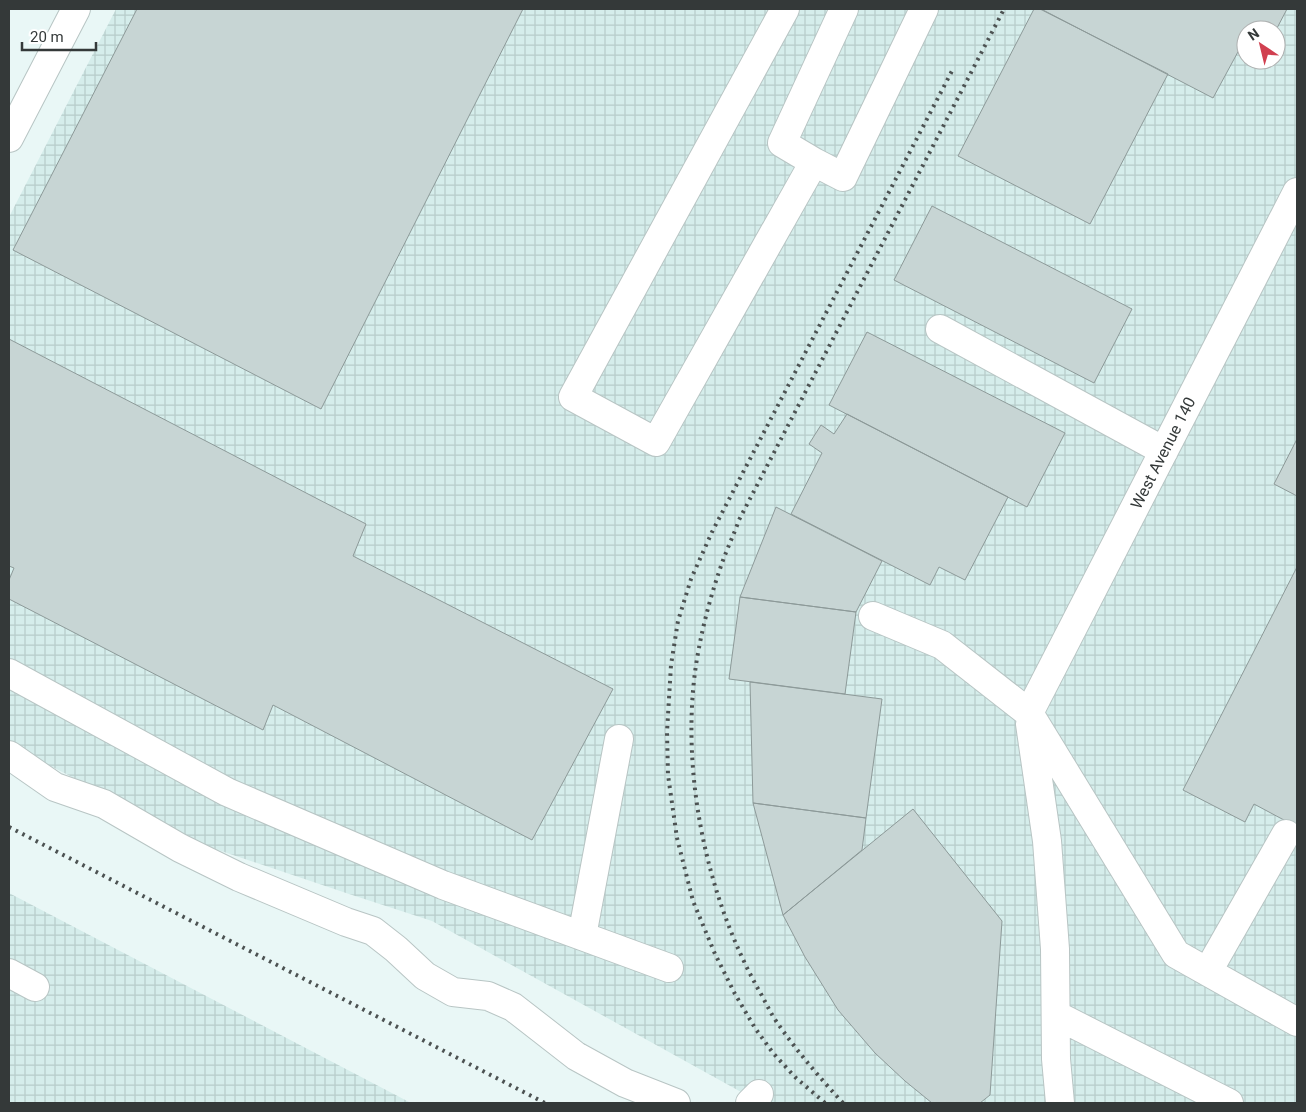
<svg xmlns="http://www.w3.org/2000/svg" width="1306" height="1112" font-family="Roboto,sans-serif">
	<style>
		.industrial { fill: url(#industrial-grid); fill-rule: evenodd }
		.building { fill: #c7d5d4; stroke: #8d9a99 }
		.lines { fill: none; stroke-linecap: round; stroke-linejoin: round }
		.minor-casing { stroke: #b8c5c4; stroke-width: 30 }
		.minor { stroke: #fff; stroke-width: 28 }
		.rail { stroke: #4c5252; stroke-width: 4; stroke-dasharray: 2.5 5; stroke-linecap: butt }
		.labels { text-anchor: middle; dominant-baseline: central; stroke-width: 4; stroke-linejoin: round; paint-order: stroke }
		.street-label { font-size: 16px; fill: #343939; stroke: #fff }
	</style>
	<defs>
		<pattern id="industrial-grid" width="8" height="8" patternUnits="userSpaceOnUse" patternTransform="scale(1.25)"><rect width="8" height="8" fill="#d5edeb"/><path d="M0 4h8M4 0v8" fill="none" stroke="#b7ccca"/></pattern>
	</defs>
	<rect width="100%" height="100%" fill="#e9f7f6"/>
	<!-- industrial -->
	<path class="industrial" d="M116 9H1297V1103H761L432 921 349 894 212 848 9 745V217ZM1246 30H1276V60H1246Z
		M9 893 411 1103H9Z"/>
	<!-- building -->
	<path class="building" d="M137 9H523L321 409 13 250Z
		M1034 9H1040L1168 74 1090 224 958 156Z
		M1044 9H1287L1276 30H1246V37L1213 98 1043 10Z
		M932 206 1132 309 1094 383 894 280Z
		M867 332 1065 433 1027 507 829 405Z
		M9 339 366 524 353 556 613 689 532 840 273 705 263 730 9 599V580L14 568 9 566Z
		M847 414 1008 497 965 580 939 567 930 585 791 514 822 453 809 444 821 425 834 434Z
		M1297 439V496L1274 484Z
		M776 507 882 561 856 612 740 597Z
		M1297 567V827L1254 804 1245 822 1183 790Z
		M740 597 856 612 845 694 729 679Z
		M750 682 882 699 866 818 753 803Z
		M753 803 866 818 862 850 783 915Z
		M913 809 1002 921 990 1095 980 1103H932L905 1081 875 1053 838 1010 805 957 783 915Z"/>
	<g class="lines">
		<!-- minor casing -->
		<g class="minor-casing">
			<path id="minor" d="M785 9 573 397 656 442 814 162 843 177 924 9
				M9 138 76 9
				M814 162 782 143 844 9
				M940 329 1164 451
				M873 616 942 645 1029 713 1176 954 1297 1022
				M9 673 227 792 443 885 669 968
				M1029 713 1297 192
				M1030 724 1047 841 1055 949 1056 1059 1060 1103
				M9 755 55 787 104 804 180 848 239 877 346 922 373 931 396 949 425 976 453 992 488 996 513 1007 576 1056 625 1083 676 1103
				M582 936 619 739
				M1208 971 1286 834
				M9 973 35 987
				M1056 1015 1229 1103
				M750 1103 759 1094"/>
		</g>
		<!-- minor -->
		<use href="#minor" class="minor"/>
		<!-- rail -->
		<path class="rail" d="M9 827 545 1103
			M825 1103 795 1077 773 1053 755 1028 735 994 715 954 693 901 677 838 668 775 667 732 671 665 678 621 691 579 712 532 953 69
			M843 1103C819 1077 796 1050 776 1021 770 1012 766 1003 761 994 707 900 680 773 696 665 701 633 709 601 720 569 725 553 733 537 739 520L1004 9"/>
	</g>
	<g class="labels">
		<!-- street labels -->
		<g class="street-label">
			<text transform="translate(1163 453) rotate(-63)">West Avenue 140</text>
		</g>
	</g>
	<!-- border -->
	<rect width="1306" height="1112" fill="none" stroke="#343939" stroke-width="20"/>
	<!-- north arrow -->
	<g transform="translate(1261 45) rotate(325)"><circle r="24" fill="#ffffff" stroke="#aeb0b0"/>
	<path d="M0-4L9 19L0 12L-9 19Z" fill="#d14050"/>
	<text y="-8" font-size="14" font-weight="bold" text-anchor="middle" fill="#343939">N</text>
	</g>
	<!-- scale -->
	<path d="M22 42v8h74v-8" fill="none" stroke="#343939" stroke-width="2.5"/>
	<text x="30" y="42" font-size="15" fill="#343939" stroke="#ffffff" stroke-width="4" paint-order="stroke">20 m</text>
</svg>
